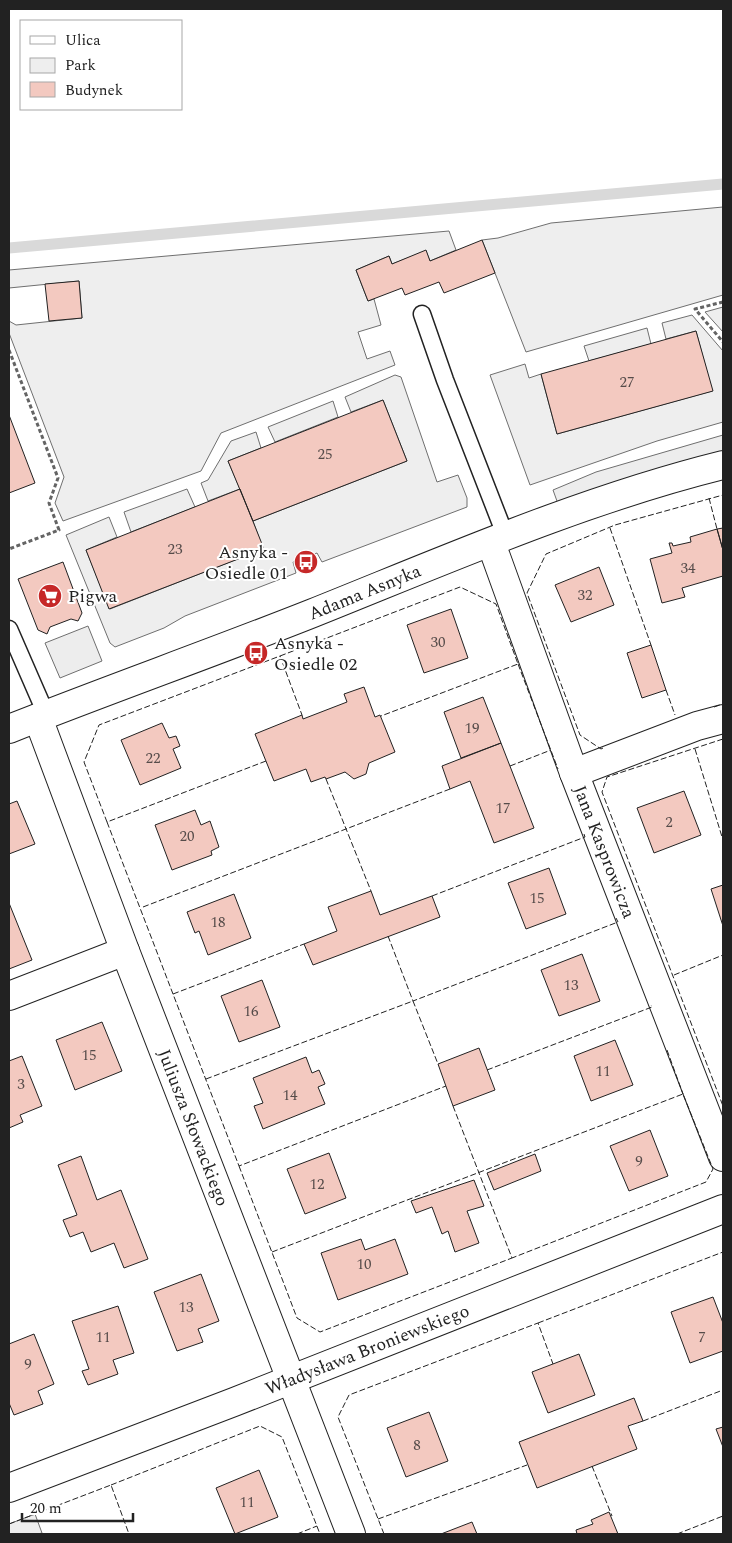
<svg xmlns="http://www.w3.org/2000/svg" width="732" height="1543" font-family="Spectral,serif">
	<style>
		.green { fill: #eee; stroke: #6f6f6f }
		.parking { fill: #ededed; stroke: #6f6f6f }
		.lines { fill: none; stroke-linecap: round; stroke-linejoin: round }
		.stream { stroke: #d9d9d9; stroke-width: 11 }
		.building { fill: #f3c9c0; stroke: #222 }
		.service-casing { stroke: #222; stroke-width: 19 }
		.minor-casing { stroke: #222; stroke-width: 30 }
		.path { stroke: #646464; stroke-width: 3; stroke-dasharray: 4 2.5; stroke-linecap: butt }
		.service { stroke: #fff; stroke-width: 16 }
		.minor { stroke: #fff; stroke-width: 28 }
		.fence { stroke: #222; stroke-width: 1; stroke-dasharray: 6 2.5; stroke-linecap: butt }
		.labels { text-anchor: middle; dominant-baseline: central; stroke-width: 4; stroke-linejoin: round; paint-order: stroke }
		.number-label { font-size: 15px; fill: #564c4a }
		.poi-label { font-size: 18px; fill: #222; stroke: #fff; text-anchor: start }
		.street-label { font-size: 18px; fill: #222; stroke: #fff }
	</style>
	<rect width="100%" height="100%" fill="#fff"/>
	<!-- green -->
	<path class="green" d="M723 207V295L526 352 482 240 498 238 551 223Z
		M449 231 456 250 430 261 426 251 392 264 389 256 356 270 368 301 374 299 381 325 358 332 367 359 390 351 395 365 221 433 201 471 63 521 55 503 64 477 9 333V321L16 325 82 318 79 281 9 288V270Z
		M723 307V332L705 312Z
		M692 315 723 351V422L657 441 530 485 490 375 525 364 529 378 541 374 557 434 712 391 696 331 666 339 662 323Z
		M647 328 651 344 589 361 584 346Z
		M395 375 401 377 437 482 458 475 467 498V507L322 562 317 553 293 562 296 573 185 616 164 628 115 647 110 643 66 535 109 517 117 537 86 550 110 609 263 549 253 521 407 461 383 400 351 412 345 397Z
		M333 401 338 417 275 442 268 427Z
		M256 432 261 448 228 461 240 489 208 501 201 483 208 480 231 441Z
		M187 489 195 507 131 532 124 512Z
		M35 1514 42 1533 38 1534H9V1524Z"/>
	<!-- parking -->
	<path class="parking" d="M723 435V465L562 515 553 490 596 472Z
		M88 626 102 661 60 678 45 643Z"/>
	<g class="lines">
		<!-- stream -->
		<path class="stream" d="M9 248 723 184"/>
	</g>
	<!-- building -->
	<path class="building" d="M482 240 495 273 444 293 439 282 405 295 402 288 368 301 356 270 389 256 392 264 426 250 430 261Z
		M79 281 82 318 49 321 45 284Z
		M696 331 713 391 557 434 541 374Z
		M383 400 407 461 253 521 228 461Z
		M9 415 35 483 9 493Z
		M240 489 264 549 109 609 86 550Z
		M723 528V550L717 529Z
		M717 529 723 550V576L682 588 685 597 662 603 650 559 672 553 669 543H672L673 546 691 542 690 537Z
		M63 562 82 613 78 621 71 619 50 627 47 634 38 630 18 579Z
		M599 567 614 605 571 622 555 585Z
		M451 609 468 658 424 673 407 625Z
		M651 645 666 690 642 698 627 653Z
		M364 687 375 717 380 715 395 752 369 763 366 774 354 779 345 772 326 779 325 777 311 782 306 769 274 781 255 734 302 715 303 719 347 702 344 694Z
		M483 697 501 743 461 758 444 712Z
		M162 723 169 738 176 736 180 746 173 749 181 768 140 785 121 740Z
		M501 743 534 828 494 843 470 781 450 789 442 766Z
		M684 791 701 835 654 853 637 808Z
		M17 801 35 844 9 854V804Z
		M195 810 201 825 210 821 219 847 211 851 212 855 172 870 155 825Z
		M549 868 566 914 526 929 508 883Z
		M723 885V926L711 889Z
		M371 891 380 915 432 896 440 917 313 965 304 944 337 931 328 907Z
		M234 894 251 938 208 955 199 931 195 933 187 912Z
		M9 903 32 960 9 969Z
		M582 954 600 1001 559 1016 541 970Z
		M262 980 280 1027 239 1042 221 996Z
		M102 1022 122 1071 75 1090 56 1040Z
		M615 1040 633 1085 591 1101 574 1056Z
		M479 1048 495 1090 453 1106 438 1064Z
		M22 1056 42 1106 20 1115 23 1122 9 1128V1061Z
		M306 1057 312 1073 319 1070 325 1084 318 1087 325 1104 263 1129 254 1106 263 1103 253 1078Z
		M650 1130 668 1176 629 1191 610 1146Z
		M329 1153 346 1198 305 1214 287 1169Z
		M535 1154 541 1171 494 1190 487 1173Z
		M81 1156 97 1200 121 1190 148 1259 124 1268 114 1243 91 1252 83 1232 70 1237 63 1220 77 1215 58 1165Z
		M474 1180 484 1206 467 1211 479 1243 455 1252 448 1231 442 1234 432 1207 416 1213 411 1201Z
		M361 1239 365 1250 395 1239 408 1274 338 1300 321 1253Z
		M201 1274 219 1321 198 1329 203 1342 177 1351 154 1292Z
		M713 1297 723 1323V1351L690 1363 671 1312Z
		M118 1306 134 1353 113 1360 118 1374 88 1385 82 1371 89 1369 72 1321Z
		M34 1334 54 1384 38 1391 43 1404 14 1415 9 1403V1344Z
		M579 1354 595 1395 548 1413 532 1372Z
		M634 1398 643 1421 628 1426 637 1449 537 1488 519 1442Z
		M429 1412 448 1461 406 1477 387 1428Z
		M723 1427V1447L716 1429Z
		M259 1470 278 1517 235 1534 216 1488Z
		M609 1512 618 1534H577L576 1530 593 1524 591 1520Z
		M472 1522 477 1534H441Z"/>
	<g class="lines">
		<!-- service casing -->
		<g class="service-casing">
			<path id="service" d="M422 314 445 380 506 537
				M9 629 46 714"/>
		</g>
		<!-- minor casing -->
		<g class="minor-casing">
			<g id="minor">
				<path id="s1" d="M491 543 574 773 723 1157"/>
				<path id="s2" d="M38 718 125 951 351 1534"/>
				<path id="s3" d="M9 729C110 689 212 653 313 613 448 559 582 500 723 465"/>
				<path d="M574 773 697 726 723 719"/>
				<path d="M9 996 125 951"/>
				<path id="s4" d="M9 1488 234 1402 723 1209"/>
			</g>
		</g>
		<!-- path -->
		<path class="path" d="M723 302 695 309 723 342
			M9 350 58 478 49 503 59 530 9 549"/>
		<!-- service -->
		<use href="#service" class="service"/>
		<!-- minor -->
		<use href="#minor" class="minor"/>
		<!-- fence -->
		<path class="fence" d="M709 498 717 529
			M610 528 651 645
			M280 656 460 587 496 604 518 664 381 716
			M518 664 558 769
			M666 690 675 715
			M714 707 723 704
			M723 739 607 777 602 792 723 1106
			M603 748 601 749 580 735 527 593 546 554 615 525 723 495
			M695 749 723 840
			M266 761 107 822 84 762 99 725 280 656 302 715
			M510 766 551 750
			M326 779 371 891
			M107 822 239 1166 446 1086
			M432 896 585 837 584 834
			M143 907 450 789
			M388 936 413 1001 618 922 616 918
			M674 975 723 955
			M173 994 304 944
			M667 1050 683 1094
			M487 1070 652 1007 651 1005
			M206 1079 413 1001 438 1064
			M239 1166 297 1318 320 1332 512 1258 453 1106
			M272 1252 683 1094 713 1169 706 1182 512 1258
			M538 1323 723 1252
			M643 1421 723 1390
			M592 1466 612 1516
			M111 1485 260 1426 282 1437 320 1534
			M378 1519 527 1465
			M9 1524 111 1485 129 1534
			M297 1534 317 1526
			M384 1534 338 1417 349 1395 538 1323 553 1364
			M677 1534 723 1516"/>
	</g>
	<!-- icons -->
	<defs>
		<g id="bus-disc" transform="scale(1.25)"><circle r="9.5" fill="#c62828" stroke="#fff"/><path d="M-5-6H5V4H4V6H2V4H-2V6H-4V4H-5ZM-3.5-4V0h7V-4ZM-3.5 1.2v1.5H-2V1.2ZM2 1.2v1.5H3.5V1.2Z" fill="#fff"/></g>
		<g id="supermarket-disc" transform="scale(1.25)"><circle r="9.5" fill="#c62828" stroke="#fff"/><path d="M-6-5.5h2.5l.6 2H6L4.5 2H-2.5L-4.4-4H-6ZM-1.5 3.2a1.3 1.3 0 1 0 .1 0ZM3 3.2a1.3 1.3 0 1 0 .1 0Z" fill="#fff"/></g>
	</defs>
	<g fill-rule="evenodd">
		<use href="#bus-disc" x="306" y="562"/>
		<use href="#supermarket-disc" x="50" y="596"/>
		<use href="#bus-disc" x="256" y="653"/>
	</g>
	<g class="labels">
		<!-- number labels -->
		<g class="number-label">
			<text x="627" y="382">27</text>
			<text x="325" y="454">25</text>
			<text x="175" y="549">23</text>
			<text x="688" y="568">34</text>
			<text x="585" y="595">32</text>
			<text x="438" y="642">30</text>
			<text x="472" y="728">19</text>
			<text x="153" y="758">22</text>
			<text x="503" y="808">17</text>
			<text x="669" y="822">2</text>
			<text x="187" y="836">20</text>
			<text x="537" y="898">15</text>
			<text x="218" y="922">18</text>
			<text x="571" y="985">13</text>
			<text x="251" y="1011">16</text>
			<text x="89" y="1055">15</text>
			<text x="603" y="1071">11</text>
			<text x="21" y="1084">3</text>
			<text x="290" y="1095">14</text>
			<text x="639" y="1161">9</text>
			<text x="317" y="1184">12</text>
			<text x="364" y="1264">10</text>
			<text x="186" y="1307">13</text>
			<text x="103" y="1337">11</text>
			<text x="702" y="1337">7</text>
			<text x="28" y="1364">9</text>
			<text x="417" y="1445">8</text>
			<text x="247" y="1502">11</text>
		</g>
		<!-- poi labels -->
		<g class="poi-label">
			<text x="288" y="552" text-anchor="end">Asnyka -<tspan x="288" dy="21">Osiedle 01</tspan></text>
			<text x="68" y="596">Pigwa</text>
			<text x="274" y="643">Asnyka -<tspan x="274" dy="21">Osiedle 02</tspan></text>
		</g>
		<!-- street labels -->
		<g class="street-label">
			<text stroke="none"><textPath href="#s3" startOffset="381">Adama Asnyka</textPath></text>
			<text stroke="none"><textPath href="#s1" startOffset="329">Jana Kasprowicza</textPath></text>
			<text stroke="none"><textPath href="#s2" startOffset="438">Juliusza Słowackiego</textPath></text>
			<text stroke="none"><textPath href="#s4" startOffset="384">Władysława Broniewskiego</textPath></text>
		</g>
	</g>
	<!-- border -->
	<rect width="732" height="1543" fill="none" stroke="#222222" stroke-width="20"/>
	<!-- legend -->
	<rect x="20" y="20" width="162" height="90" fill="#ffffff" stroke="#a7a7a7"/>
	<rect x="30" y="36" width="25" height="8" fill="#ffffff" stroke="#a7a7a7"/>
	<text x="65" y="45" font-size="15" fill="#222222">Ulica</text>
	<rect x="30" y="58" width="25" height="15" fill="#eeeeee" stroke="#a7a7a7"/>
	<text x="65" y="70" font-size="15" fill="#222222">Park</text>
	<rect x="30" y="82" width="25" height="15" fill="#f3c9c0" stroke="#a7a7a7"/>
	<text x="65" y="95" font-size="15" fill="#222222">Budynek</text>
	<!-- scale -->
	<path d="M22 1513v8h111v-8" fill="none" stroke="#222222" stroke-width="2.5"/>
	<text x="30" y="1513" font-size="15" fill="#222222" stroke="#ffffff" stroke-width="4" paint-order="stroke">20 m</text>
</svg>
